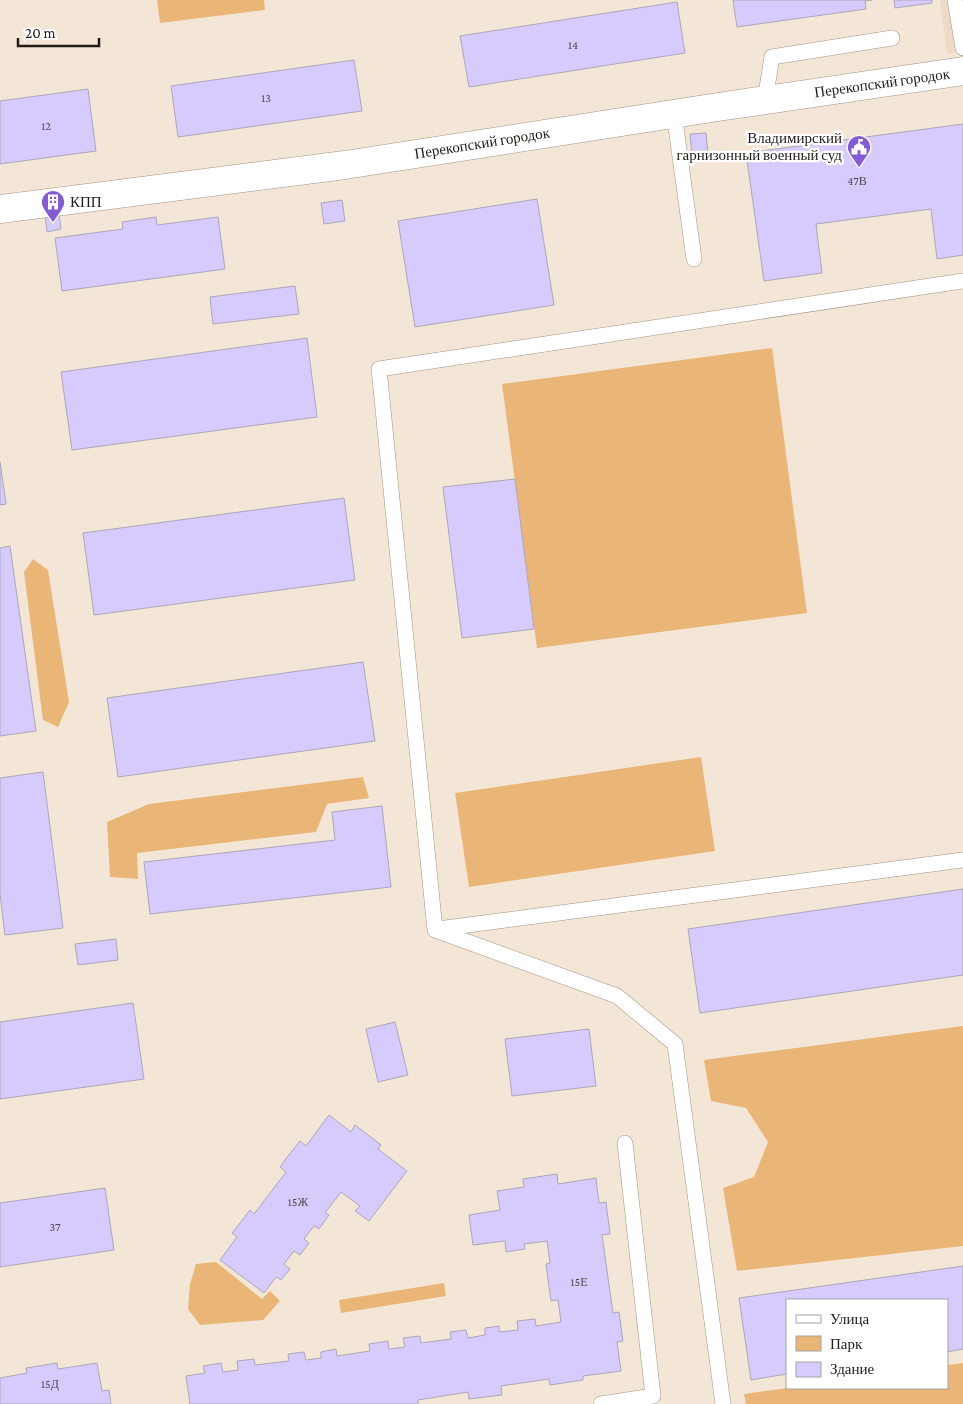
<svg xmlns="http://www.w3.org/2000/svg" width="963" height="1404" font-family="'Crimson Pro',serif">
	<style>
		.built { fill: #eedbc5 }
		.green { fill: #eab678 }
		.building { fill: #d6cbfc; stroke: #aba7b9 }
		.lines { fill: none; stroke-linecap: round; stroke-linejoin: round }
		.lane-casing { stroke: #a29586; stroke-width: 16 }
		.street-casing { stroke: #a29586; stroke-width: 29 }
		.lane { stroke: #fff; stroke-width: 15 }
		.street { stroke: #fff; stroke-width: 28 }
		.labels { text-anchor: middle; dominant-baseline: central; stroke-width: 4.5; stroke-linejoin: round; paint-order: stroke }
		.number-label { font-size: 12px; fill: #4e4850 }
		.street-label { font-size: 15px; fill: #211c16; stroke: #fff }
		.poi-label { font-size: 15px; fill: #211c16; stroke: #fff; text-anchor: end }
	</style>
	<rect width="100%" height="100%" fill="#f4e6d6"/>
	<!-- built -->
	<path class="built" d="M940 0H963V51L947 54Z"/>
	<!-- green -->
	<path class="green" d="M157 0H264L265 10 160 23Z
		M772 348 807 613 537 648 502 384Z
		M33 559 48 570 69 702 58 727 43 720 24 572Z
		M701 757 715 851 469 887 455 793Z
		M363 777 369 798 327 804 316 832 137 853 138 879 110 877 107 822 149 804Z
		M963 1026V1246L737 1271 723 1188 754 1177 768 1142 746 1108 711 1101 704 1060Z
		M216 1262 262 1299 270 1291 280 1301 263 1320 200 1325 188 1309 190 1284 196 1264Z
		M444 1283 446 1296 341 1313 339 1300Z
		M963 1363V1404H746L744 1394 788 1388H947V1365Z"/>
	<!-- building -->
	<path class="building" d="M733 0H872L865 1 866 9 737 27Z
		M894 0H932V3L895 8Z
		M677 2 685 53 469 87 460 36Z
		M354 60 362 111 178 137 171 86Z
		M88 89 96 151 0 164V101Z
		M963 124V255L937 259 931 209 816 224 822 273 764 281 746 153Z
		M706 133 708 154 692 156 690 134Z
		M537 199 554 305 415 327 398 221Z
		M342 200 345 221 324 224 321 203Z
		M59 214 61 229 47 232 45 216Z
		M156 217 157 225 218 217 225 269 62 291 55 238 123 229 122 222Z
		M295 286 299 314 213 324 210 297Z
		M307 338 317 417 72 450 61 372Z
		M0 462 6 504 0 505Z
		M515 479 534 629 462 638 443 487Z
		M344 498 355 580 94 615 83 533Z
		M10 546 36 731 0 736V548Z
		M363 662 375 741 118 777 107 698Z
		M43 772 63 928 5 935 0 894V778Z
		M382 806 391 887 150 914 144 862 335 840 332 812Z
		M963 889V975L700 1013 688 929Z
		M116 939 118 960 78 965 75 944Z
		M133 1003 144 1079 0 1099V1022Z
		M395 1022 408 1075 378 1082 366 1029Z
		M589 1029 596 1086 512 1096 505 1039Z
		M329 1115 351 1132 355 1125 381 1145 378 1149 407 1171 369 1221 355 1211 360 1206 341 1192 325 1213 329 1215 319 1229 314 1226 304 1239 309 1243 300 1255 294 1251 284 1264 290 1269 281 1280 276 1277 264 1293 220 1260 237 1237 232 1233 240 1223 250 1210 254 1214 286 1172 280 1167 288 1156 300 1141 306 1146Z
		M557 1174 558 1184 596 1178 599 1203 606 1202 610 1234 602 1235 613 1313 619 1312 623 1341 617 1342 621 1371 583 1376V1380L550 1385 549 1379 501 1386 502 1395 469 1399 468 1392 418 1400V1404H190L186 1376 205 1373 203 1366 221 1363 223 1372 238 1370 237 1361 246 1360 254 1359 255 1365 289 1361 288 1354 304 1352 306 1360 321 1358V1352L336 1349 337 1356 370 1351 369 1344 388 1341 389 1349 405 1347 403 1338 420 1336 421 1343 451 1339 450 1332 466 1330 468 1338 485 1335V1328L499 1326V1332L518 1330 517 1321 535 1319 536 1326 561 1322 558 1300 551 1301 546 1264 550 1263 547 1241 524 1244 525 1249 506 1252 505 1241 473 1245 469 1215 500 1210 497 1191 524 1187 523 1179Z
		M105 1188 114 1250 0 1267V1203Z
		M963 1266V1349L947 1352V1300H787V1374L751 1380 739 1298Z
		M57 1363 58 1369 97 1363 102 1391 109 1390 111 1404H0V1378L27 1373 26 1368Z"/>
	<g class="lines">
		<!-- lane casing -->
		<g class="lane-casing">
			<path id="lane" d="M955 0 963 48
				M765 100 772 57 892 38
				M674 113 694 259
				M438 929 963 860
				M435 930 379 369 963 281
				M435 930 617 996 675 1044 723 1404
				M601 1404 653 1396 625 1143"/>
		</g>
		<!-- street casing -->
		<g class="street-casing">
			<path id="street" d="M0 209 345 165 718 107 963 71"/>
		</g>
		<!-- lane -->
		<use href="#lane" class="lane"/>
		<!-- street -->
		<use href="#street" class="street"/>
	</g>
	<!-- icons -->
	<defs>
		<g id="civic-pin" transform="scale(1.25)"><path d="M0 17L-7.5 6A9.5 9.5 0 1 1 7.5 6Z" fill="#835bd5" stroke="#fff"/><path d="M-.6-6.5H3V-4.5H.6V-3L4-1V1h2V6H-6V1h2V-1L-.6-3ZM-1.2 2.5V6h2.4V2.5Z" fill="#fff"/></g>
		<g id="building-pin" transform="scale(1.25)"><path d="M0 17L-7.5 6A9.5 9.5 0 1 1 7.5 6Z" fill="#835bd5" stroke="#fff"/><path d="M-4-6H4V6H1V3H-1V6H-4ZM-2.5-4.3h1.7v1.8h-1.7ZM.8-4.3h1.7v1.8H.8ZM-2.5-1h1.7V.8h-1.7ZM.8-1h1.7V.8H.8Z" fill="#fff"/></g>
	</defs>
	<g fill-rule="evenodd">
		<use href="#civic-pin" x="859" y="147"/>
		<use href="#building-pin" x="53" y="202"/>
	</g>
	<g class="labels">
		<!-- number labels -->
		<g class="number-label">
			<text x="573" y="45">14</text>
			<text x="266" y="98">13</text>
			<text x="46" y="126">12</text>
			<text x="857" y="181">47В</text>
			<text x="298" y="1202">15Ж</text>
			<text x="55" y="1227">37</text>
			<text x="579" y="1282">15Е</text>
			<text x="50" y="1384">15Д</text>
		</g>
		<!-- street labels -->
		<g class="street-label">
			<text transform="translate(882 83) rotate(-8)">Перекопский городок</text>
			<text transform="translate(482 143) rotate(-9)">Перекопский городок</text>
		</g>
		<!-- poi labels -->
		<g class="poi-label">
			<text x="842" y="138">Владимирский<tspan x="842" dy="17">гарнизонный военный суд</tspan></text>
			<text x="70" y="202" text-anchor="start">КПП</text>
		</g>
	</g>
	<!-- legend -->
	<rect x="786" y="1299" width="162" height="90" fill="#ffffff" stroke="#a6a4a2"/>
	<rect x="796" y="1315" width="25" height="8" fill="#ffffff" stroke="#a6a4a2"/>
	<text x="830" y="1324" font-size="15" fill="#211c16">Улица</text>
	<rect x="796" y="1336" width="25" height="15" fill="#eab678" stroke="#a6a4a2"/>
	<text x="830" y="1349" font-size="15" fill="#211c16">Парк</text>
	<rect x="796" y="1362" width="25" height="15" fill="#d6cbfc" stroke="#a6a4a2"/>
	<text x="830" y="1374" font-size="15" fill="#211c16">Здание</text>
	<!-- scale -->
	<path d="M18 38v8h81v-8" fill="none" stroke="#211c16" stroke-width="2.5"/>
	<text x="25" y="38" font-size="15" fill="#211c16" stroke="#ffffff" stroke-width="4" paint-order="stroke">20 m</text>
</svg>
